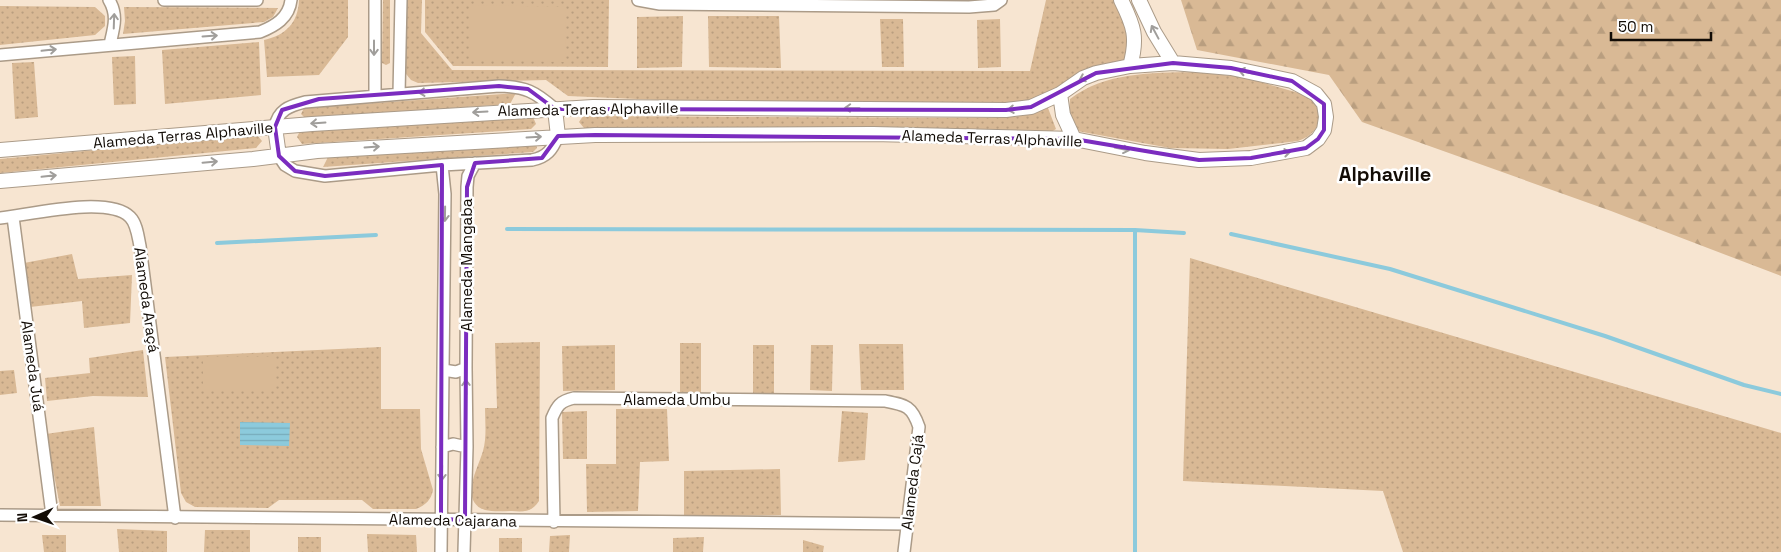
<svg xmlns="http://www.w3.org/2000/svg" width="1781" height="552" font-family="'Space Grotesk',sans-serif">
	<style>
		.grass { fill: url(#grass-dots) }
		.forest { fill: url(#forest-firs) }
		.pitch { fill: #d9b995 }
		.water { fill: url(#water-rules) }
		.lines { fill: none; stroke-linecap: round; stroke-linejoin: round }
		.stream { stroke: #8ccadc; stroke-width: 4 }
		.minor-casing { stroke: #ab9b88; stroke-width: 14 }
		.tertiary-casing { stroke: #ab9b88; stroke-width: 16 }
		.minor { stroke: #fff; stroke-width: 11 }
		.tertiary { stroke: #fff; stroke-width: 14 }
		.oneway { stroke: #a09e9b }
		.marked { fill: none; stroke: #7b2cbf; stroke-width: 4; stroke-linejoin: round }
		.labels { text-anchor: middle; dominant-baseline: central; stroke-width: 5; stroke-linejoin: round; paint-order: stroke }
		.street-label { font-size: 15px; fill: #120c06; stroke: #fff }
		.district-label { font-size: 20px; font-weight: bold; fill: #120c06; stroke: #fff }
	</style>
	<defs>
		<pattern id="grass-dots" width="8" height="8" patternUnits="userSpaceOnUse" patternTransform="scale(1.25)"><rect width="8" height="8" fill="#d9b995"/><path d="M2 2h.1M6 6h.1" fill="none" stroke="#b99e7f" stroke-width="1.8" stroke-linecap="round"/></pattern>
		<pattern id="forest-firs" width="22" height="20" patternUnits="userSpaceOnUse" patternTransform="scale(1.25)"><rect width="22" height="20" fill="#d9b995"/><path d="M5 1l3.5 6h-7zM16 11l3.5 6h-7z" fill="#b99e7f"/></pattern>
		<pattern id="water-rules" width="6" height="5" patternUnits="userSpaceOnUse" patternTransform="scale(1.25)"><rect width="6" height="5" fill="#8ccadc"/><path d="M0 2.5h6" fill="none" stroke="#78acbb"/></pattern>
	</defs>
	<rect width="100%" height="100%" fill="#f7e5d1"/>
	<!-- grass -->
	<path class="grass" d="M299 0H348V37L319 75 267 77 264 40C286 35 298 23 299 0Z
		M383 0H390V63L386 65 382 63Z
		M401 0H422L421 33 452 70 1030 71 1046 0H1121L1132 22 1130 66 1096 73 1031 107 846 108 568 96 546 80 418 83 411 80 402 69Z
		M425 0H609L608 67 453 66 425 32Z
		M0 6 95 7 105 16V26L95 35 0 45Z
		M124 7 278 8 273 17 264 22 123 34 125 21Z
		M683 16 682 67 637 68V17Z
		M708 16H779L781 68 709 67Z
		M880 19H903L904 67H882Z
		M1000 19 1001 67 978 68 977 20Z
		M259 42 261 95 165 104 162 50Z
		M135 56 136 104 114 105 112 57Z
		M34 62 38 117 15 119 12 63Z
		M1194 72 1243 77 1302 94C1327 107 1324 132 1298 141L1228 149 1170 148 1077 131 1069 116 1070 99C1105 72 1151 73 1194 72Z
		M516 93 510 104 305 118 301 114 304 108Z
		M1048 108 1056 129 1051 132 584 128 579 122 583 116 992 118 1021 116Z
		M533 117 536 124 531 129 302 144 297 137 300 131Z
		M257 135 262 141 256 148 0 173V159Z
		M536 143 537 148 533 152 323 167 329 155Z
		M72 254 78 279 132 275 130 323 84 328 82 301 30 307 24 263Z
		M1190 258 1781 433V552H1403L1383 491 1183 481Z
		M540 342 539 501C532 512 524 512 512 511 504 511 493 512 485 510 458 501 479 466 483 451 487 436 485 422 485 408H497L495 343Z
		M680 343H701V394H680Z
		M859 344H903L904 390H861Z
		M615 345V390L563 391 562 346Z
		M753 345H774V396H753Z
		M811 345H833L832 391 810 390Z
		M381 347V409H420L421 449 433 490C431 500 426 505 416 509H373L362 500H279L268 508 195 507 186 502 181 493 165 357Z
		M143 350 148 397 93 396 47 401 45 378 90 373 89 358Z
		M14 370 17 393 0 395V371Z
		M616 409H667L669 461 640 462 638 511 587 512 586 464H616Z
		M587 411V459H563L562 412Z
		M842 411 868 413 865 460 838 462Z
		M94 427 101 506H60L46 434Z
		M780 469 781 515 684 516V471Z
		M117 529 167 531V552H119Z
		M205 530H250V552H204Z
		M367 534 416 535 417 552H368Z
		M42 535H66V552H44Z
		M570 535 569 552H549L550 536Z
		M298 537H321V552H298Z
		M704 537 703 552H673V538Z
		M499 538H522V552H499Z
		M803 540 824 546 823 552H803Z"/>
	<!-- forest -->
	<path class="forest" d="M1181 0H1781V276L1611 211 1362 122 1329 75 1197 50Z"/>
	<!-- pitch -->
	<path class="pitch" d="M470 5 566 7 565 62 469 60Z
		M203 357H274V391H203Z"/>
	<!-- water -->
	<path class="water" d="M240 422 290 423 289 446 240 445Z"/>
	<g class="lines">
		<!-- stream -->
		<path class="stream" d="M507 229 1135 230 1184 233
			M1135 230V552
			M1231 234 1390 269 1605 336 1744 385 1781 394
			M217 243 376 235"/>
		<!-- minor casing -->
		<g class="minor-casing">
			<path id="minor" d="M109 0C118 15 114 27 110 44
				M164 0H257
				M375 0V95
				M638 0 660 4 969 7 994 5 1001 0
				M0 55 260 32C275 26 289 18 291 0
				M399 94 401 0
				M275 127C278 110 289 106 305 102L499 86C526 87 534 91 555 109
				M279 156 285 165 295 171 325 176 442 165 532 160C547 157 552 150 558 136
				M442 165 445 194 443 370 456 372 466 368 467 187 468 176 475 163
				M13 217 52 515
				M0 218C29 215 108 195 130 217 137 224 138 237 140 246L175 518
				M442 447 453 444 467 447
				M0 515 907 524
				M554 522 552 418C557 406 560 401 574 398L885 401C906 405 912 406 919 427L904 552
				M441 552 443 370
				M464 552 467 447 466 368"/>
		</g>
		<!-- tertiary casing -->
		<g class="tertiary-casing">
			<path id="tertiary" d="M1121 0C1134 26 1138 38 1130 66
				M1139 0 1154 32 1173 63
				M1060 94 1063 115 1074 139
				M555 109 558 136
				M275 127 279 156
				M0 150 312 124 593 107 1006 110 1031 107 1060 94 1083 78 1096 73 1130 66 1173 63 1231 68 1292 81 1316 94 1324 104 1326 117 1324 130 1318 139 1306 148 1251 158 1199 160 1145 153 1074 139 873 134 595 135 317 151 253 159 0 181"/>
		</g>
		<!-- minor -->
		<use href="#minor" class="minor"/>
		<!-- tertiary -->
		<use href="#tertiary" class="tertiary"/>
	</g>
	<!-- one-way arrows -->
	<defs><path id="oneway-shaft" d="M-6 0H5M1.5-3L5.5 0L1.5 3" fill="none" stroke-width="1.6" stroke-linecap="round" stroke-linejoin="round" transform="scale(1.25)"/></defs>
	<g class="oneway">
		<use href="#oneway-shaft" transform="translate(114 21) rotate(-88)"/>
		<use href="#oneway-shaft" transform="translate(1155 32) rotate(-118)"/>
		<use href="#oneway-shaft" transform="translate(210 36) rotate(-4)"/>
		<use href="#oneway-shaft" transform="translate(374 48) rotate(90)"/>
		<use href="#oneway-shaft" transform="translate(49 50) rotate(-6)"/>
		<use href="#oneway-shaft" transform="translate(1246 72) rotate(-168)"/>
		<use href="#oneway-shaft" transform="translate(1086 77) rotate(156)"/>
		<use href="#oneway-shaft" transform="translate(426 92) rotate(175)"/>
		<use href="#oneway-shaft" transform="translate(852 108) rotate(-179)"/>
		<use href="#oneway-shaft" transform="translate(1015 109) rotate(173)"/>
		<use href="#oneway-shaft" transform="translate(480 112) rotate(177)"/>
		<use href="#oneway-shaft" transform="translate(318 123) rotate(176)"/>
		<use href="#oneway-shaft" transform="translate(534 137) rotate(-3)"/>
		<use href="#oneway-shaft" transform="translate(372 147) rotate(-4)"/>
		<use href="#oneway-shaft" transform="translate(1122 149) rotate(12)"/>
		<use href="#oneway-shaft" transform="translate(1283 153) rotate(-8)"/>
		<use href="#oneway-shaft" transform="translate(210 162) rotate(-5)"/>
		<use href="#oneway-shaft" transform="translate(49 176) rotate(-6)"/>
		<use href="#oneway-shaft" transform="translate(445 214) rotate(91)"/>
		<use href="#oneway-shaft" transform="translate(466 387) rotate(-92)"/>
		<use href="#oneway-shaft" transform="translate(442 473) rotate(91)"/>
	</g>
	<!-- marked area -->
	<path class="marked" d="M1173 63 1231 68 1292 81 1324 104V130L1318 139 1306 148 1251 158 1199 160 1074 139 595 135 558 136 542 158 475 163 467 187 465 520 441 519 442 165 325 176 295 171 279 156 275 127 282 110 319 99 499 86 528 89 555 109 1006 110 1031 107 1096 73Z"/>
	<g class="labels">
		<!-- street labels -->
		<g class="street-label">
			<text transform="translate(588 109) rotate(-1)">Alameda Terras Alphaville</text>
			<text transform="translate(183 135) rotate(-5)">Alameda Terras Alphaville</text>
			<text transform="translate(992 138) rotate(2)">Alameda Terras Alphaville</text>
			<text transform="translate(466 265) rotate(-90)">Alameda Mangaba</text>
			<text transform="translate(147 300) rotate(82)">Alameda Araçá</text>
			<text transform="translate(33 366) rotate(82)">Alameda Juá</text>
			<text x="677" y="399">Alameda Umbu</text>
			<text transform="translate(912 482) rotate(-83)">Alameda Cajá</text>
			<text transform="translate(453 520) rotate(1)">Alameda Cajarana</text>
		</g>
		<!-- district labels -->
		<g class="district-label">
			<text x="1385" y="174">Alphaville</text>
		</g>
	</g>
	<!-- north arrow -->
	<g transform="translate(35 517) rotate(268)" stroke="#ffffff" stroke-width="4" paint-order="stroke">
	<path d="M0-4L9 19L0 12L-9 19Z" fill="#120c06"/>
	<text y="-8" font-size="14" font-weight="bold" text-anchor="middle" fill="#120c06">N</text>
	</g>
	<!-- scale -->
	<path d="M1611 32v8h100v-8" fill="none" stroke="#120c06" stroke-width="2.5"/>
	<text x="1618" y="32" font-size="15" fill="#120c06" stroke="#ffffff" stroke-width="4" paint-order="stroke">50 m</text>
</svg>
